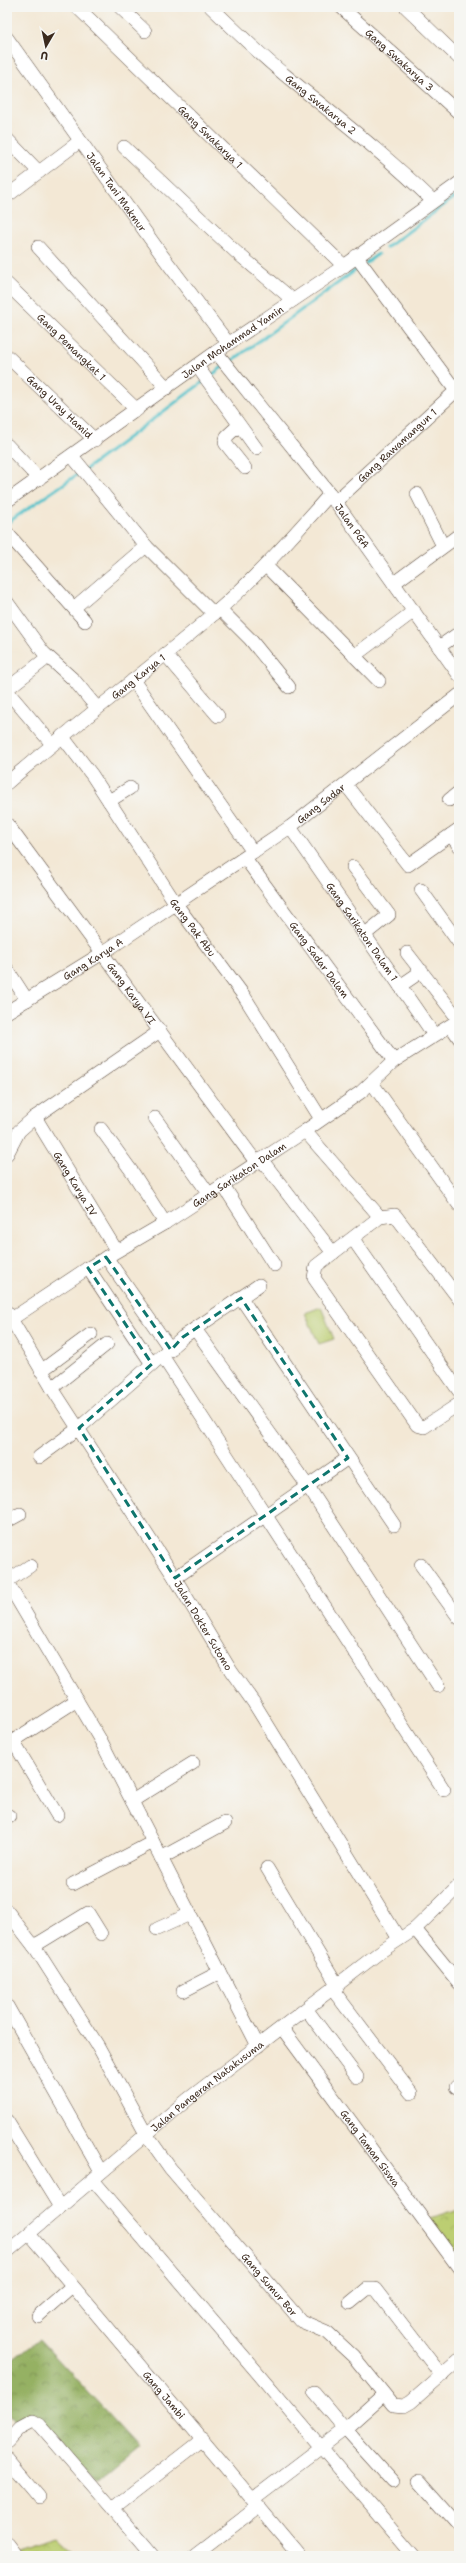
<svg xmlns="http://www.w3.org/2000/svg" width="466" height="2563" font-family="'Shantell Sans',sans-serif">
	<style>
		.forest { fill: url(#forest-crowns); stroke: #686e41 }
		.park { fill: url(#park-crowns); stroke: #7c7c48 }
		.garden { fill: #bcce72; stroke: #7c7c48 }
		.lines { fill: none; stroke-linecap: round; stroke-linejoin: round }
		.stream { stroke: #56c3cb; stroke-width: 3 }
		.minor-casing { stroke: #574639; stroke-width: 14 }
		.minor { stroke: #fff; stroke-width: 13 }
		.marked { fill: none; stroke: #0f766e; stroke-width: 3; stroke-dasharray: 8 5; stroke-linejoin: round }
		.labels { text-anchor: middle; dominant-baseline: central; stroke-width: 3; stroke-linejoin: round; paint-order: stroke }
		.street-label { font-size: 10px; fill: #3b2a1e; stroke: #f6f6f2 }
	</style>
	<defs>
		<pattern id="forest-crowns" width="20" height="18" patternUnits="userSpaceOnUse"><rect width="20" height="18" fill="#95b164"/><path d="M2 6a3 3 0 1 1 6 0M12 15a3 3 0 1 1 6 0" fill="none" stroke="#7b9052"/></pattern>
		<pattern id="park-crowns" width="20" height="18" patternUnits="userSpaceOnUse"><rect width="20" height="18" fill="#bcce72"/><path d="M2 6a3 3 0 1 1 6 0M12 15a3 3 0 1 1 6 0" fill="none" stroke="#a2b162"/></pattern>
	</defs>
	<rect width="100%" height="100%" fill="#f6f6f2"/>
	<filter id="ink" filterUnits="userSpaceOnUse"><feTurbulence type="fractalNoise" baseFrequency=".025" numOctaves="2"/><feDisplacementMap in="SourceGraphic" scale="8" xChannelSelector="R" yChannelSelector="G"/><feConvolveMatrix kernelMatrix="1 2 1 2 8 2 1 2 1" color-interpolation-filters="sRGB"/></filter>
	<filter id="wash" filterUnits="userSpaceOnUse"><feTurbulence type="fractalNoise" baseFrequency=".012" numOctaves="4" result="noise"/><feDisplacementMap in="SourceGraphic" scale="16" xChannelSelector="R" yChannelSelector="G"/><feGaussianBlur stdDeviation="0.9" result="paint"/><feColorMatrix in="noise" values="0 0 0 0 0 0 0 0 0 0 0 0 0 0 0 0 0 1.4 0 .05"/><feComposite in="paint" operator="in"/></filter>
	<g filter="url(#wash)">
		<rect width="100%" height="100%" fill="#f3e8d5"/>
		<!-- forest -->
		<path class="forest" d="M39 2339 139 2447 96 2483 36 2413 19 2426 7 2412V2364Z"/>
		<!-- park -->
		<path class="park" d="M459 2210V2257L429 2218Z
			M56 2536 77 2556H7L10 2550Z"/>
		<!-- garden -->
		<path class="garden" d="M321 1307 334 1339 319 1344 305 1313Z"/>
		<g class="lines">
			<!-- stream -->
			<path class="stream" d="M386 248 459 194
				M366 263 378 254
				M229 363 360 267
				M209 377 224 366
				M86 469 203 382
				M7 523 81 472"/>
		</g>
	</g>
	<g filter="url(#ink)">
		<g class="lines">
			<!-- minor casing -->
			<g class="minor-casing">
				<g id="minor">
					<path id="s1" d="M77 7 344 266"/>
					<path d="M120 7 145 31"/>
					<path id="s2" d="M211 7C235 30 259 54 285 75 335 116 386 155 433 201"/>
					<path id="s3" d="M341 7 459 113"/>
					<path d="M406 7 459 58"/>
					<path id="s4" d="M7 38 164 258 228 343"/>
					<path d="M7 139 39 172"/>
					<path d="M124 147 236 252 293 300"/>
					<path d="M7 196 80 141"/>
					<path d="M38 247 167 388"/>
					<path d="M356 256 456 391"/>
					<path id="s5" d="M7 284 137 410"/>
					<path id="s6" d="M216 352 330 494 459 675"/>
					<path id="s7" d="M7 356 95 440"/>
					<path d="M197 366 256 448"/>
					<path d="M238 426 227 436 225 443 245 468"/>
					<path d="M7 445 39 479"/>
					<path d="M72 456 146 546 214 614"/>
					<path d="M417 494 443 546"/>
					<path id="s8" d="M7 501 216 352 344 266 459 183"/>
					<path id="s9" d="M335 502 459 388"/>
					<path d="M7 533 85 621"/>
					<path d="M266 566 379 681"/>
					<path d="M394 583 459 535"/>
					<path d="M7 602 46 656 43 661 7 689"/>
					<path d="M75 607 146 546"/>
					<path d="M220 609 250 639 289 687"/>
					<path d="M439 647 459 633"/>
					<path d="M45 654 74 680 97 708"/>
					<path d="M165 654 218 716"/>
					<path d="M354 656 414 611"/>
					<path d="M133 680 253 852"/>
					<path d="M7 691 52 744"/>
					<path id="s10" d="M62 736 92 775 176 904 244 996 321 1119"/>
					<path id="s11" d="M7 783C74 725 146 672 214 614 256 578 293 536 330 494"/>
					<path d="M346 785 408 865 459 829"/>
					<path d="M449 800 459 792"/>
					<path d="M109 801 130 788"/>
					<path id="s12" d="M7 824 256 1162"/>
					<path id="s13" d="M290 827 434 1035"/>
					<path d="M451 835 459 846"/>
					<path id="s14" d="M245 858 394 1061"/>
					<path d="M353 867 389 915 364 935"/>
					<path d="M421 890 459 943"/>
					<path d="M407 953 459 1020"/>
					<path d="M7 969 27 1000"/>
					<path d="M400 986 422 971"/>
					<path id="s15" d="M7 1012 101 954 290 827 459 695"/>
					<path d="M451 1026 459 1038"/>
					<path d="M372 1083 459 1205"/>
					<path id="s16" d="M35 1117 116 1250"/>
					<path d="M155 1118 209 1194"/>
					<path d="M101 1129 133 1173 165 1223"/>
					<path d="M305 1131 380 1217"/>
					<path d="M7 1154 19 1131 35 1117 160 1031"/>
					<path d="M261 1159 333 1253 316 1266 314 1278 417 1425 424 1427 459 1404"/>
					<path d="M223 1185 274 1265"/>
					<path d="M353 1239 459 1391"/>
					<path d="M333 1253 380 1217 395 1215 459 1299"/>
					<path d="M106 1257 171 1350"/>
					<path d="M88 1268 152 1364"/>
					<path d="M241 1298 394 1525"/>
					<path id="s17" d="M7 1312 52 1388 175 1578 231 1671 254 1703 399 1939"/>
					<path id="s18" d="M7 1322 88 1268 165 1223 305 1131 361 1092 394 1061 459 1020"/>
					<path d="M195 1329 307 1485 438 1686"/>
					<path d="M163 1357 444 1790"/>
					<path d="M41 1371 91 1334"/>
					<path d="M52 1388 107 1344"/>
					<path d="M39 1457 79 1428 183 1337 259 1285"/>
					<path d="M7 1521 20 1514"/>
					<path d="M421 1565 459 1618"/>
					<path d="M175 1578 348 1458"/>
					<path d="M7 1581 30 1566"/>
					<path d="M7 1582 101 1741 258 2046"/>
					<path d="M132 1801 193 1763"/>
					<path d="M57 1815 13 1741 77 1700"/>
					<path d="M7 1816H9"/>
					<path d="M161 1858 225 1823"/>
					<path d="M267 1868 338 1986"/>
					<path d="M73 1884 153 1842"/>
					<path id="s19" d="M7 1911 36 1949 98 2046 146 2134 170 2168 301 2321 327 2332 354 2357 393 2405 404 2406 411 2402 459 2360"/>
					<path d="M157 1929 190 1914"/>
					<path d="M415 1929 459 1983"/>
					<path d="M34 1946 88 1913 101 1934"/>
					<path d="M333 1990 411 2093"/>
					<path d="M183 1991 220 1972"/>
					<path d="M7 2006 101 2172"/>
					<path d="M307 2010 357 2077"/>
					<path id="s20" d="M282 2028 459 2268"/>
					<path d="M456 2087 459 2085"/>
					<path d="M7 2121 60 2207"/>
					<path d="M93 2180 414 2556"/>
					<path id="s21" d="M29 2234 300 2556"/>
					<path id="s22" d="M7 2252 187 2100 380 1952 415 1929 459 1886"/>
					<path d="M350 2303 367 2289H375L442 2376"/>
					<path d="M38 2316 72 2286"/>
					<path d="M383 2395 345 2429 393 2482"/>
					<path d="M7 2442 20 2428 33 2421 40 2425 113 2509"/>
					<path d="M7 2459 39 2497"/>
					<path d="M419 2481 459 2526"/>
					<path d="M253 2499 345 2429 314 2392"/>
					<path d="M7 2544 16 2556"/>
					<path d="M153 2556 113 2509 203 2439"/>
					<path d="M194 2556 259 2506"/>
				</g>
			</g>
			<!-- minor -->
			<use href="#minor" class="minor"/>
		</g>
	</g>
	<!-- marked area -->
	<path class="marked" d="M106 1257 171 1350 183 1337 241 1298 348 1458 175 1578 79 1428 152 1364 88 1268Z"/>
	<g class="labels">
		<!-- street labels -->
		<g class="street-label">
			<text stroke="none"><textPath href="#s3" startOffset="79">Gang Swakarya 3</textPath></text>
			<text stroke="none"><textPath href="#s2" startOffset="147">Gang Swakarya 2</textPath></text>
			<text stroke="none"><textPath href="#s1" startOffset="186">Gang Swakarya 1</textPath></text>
			<text stroke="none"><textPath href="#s4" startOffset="189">Jalan Tani Makmur</textPath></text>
			<text stroke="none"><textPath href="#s8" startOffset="276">Jalan Mohammad Yamin</textPath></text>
			<text stroke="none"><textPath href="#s5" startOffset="90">Gang Pemangkat 1</textPath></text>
			<text stroke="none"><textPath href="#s7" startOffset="73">Gang Uray Hamid</textPath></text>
			<text stroke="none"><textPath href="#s9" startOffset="84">Gang Rawamangun 1</textPath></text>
			<text stroke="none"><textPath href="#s6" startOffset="221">Jalan PGA</textPath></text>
			<text stroke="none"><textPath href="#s11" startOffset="169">Gang Karya 1</textPath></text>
			<text stroke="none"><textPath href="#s15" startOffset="377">Gang Sadar</textPath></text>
			<text stroke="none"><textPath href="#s10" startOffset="232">Gang Pak Abu</textPath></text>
			<text stroke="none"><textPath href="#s13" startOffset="127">Gang Sarikaton Dalam 1</textPath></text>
			<text stroke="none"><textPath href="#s15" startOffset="101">Gang Karya A</textPath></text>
			<text stroke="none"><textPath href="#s14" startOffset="126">Gang Sadar Dalam</textPath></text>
			<text stroke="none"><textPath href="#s12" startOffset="210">Gang Karya VI</textPath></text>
			<text stroke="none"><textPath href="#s18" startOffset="275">Gang Sarikaton Dalam</textPath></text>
			<text stroke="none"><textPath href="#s16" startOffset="78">Gang Karya IV</textPath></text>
			<text stroke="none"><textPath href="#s17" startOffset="370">Jalan Dokter Sutomo</textPath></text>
			<text stroke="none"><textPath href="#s22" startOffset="260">Jalan Pangeran Natakusuma</textPath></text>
			<text stroke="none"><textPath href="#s20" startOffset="149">Gang Taman Siswa</textPath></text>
			<text stroke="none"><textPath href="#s19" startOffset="458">Gang Sumur Bor</textPath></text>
			<text stroke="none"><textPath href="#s21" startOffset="210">Gang Jambi</textPath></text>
		</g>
	</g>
	<!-- margin -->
	<rect width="466" height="2563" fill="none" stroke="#f6f6f2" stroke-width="24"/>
	<!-- north arrow -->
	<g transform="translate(46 46) rotate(189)" stroke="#f6f6f2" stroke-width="3" paint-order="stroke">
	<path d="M0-3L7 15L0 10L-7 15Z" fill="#3b2a1e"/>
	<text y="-6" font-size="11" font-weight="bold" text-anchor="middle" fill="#3b2a1e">U</text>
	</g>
</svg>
